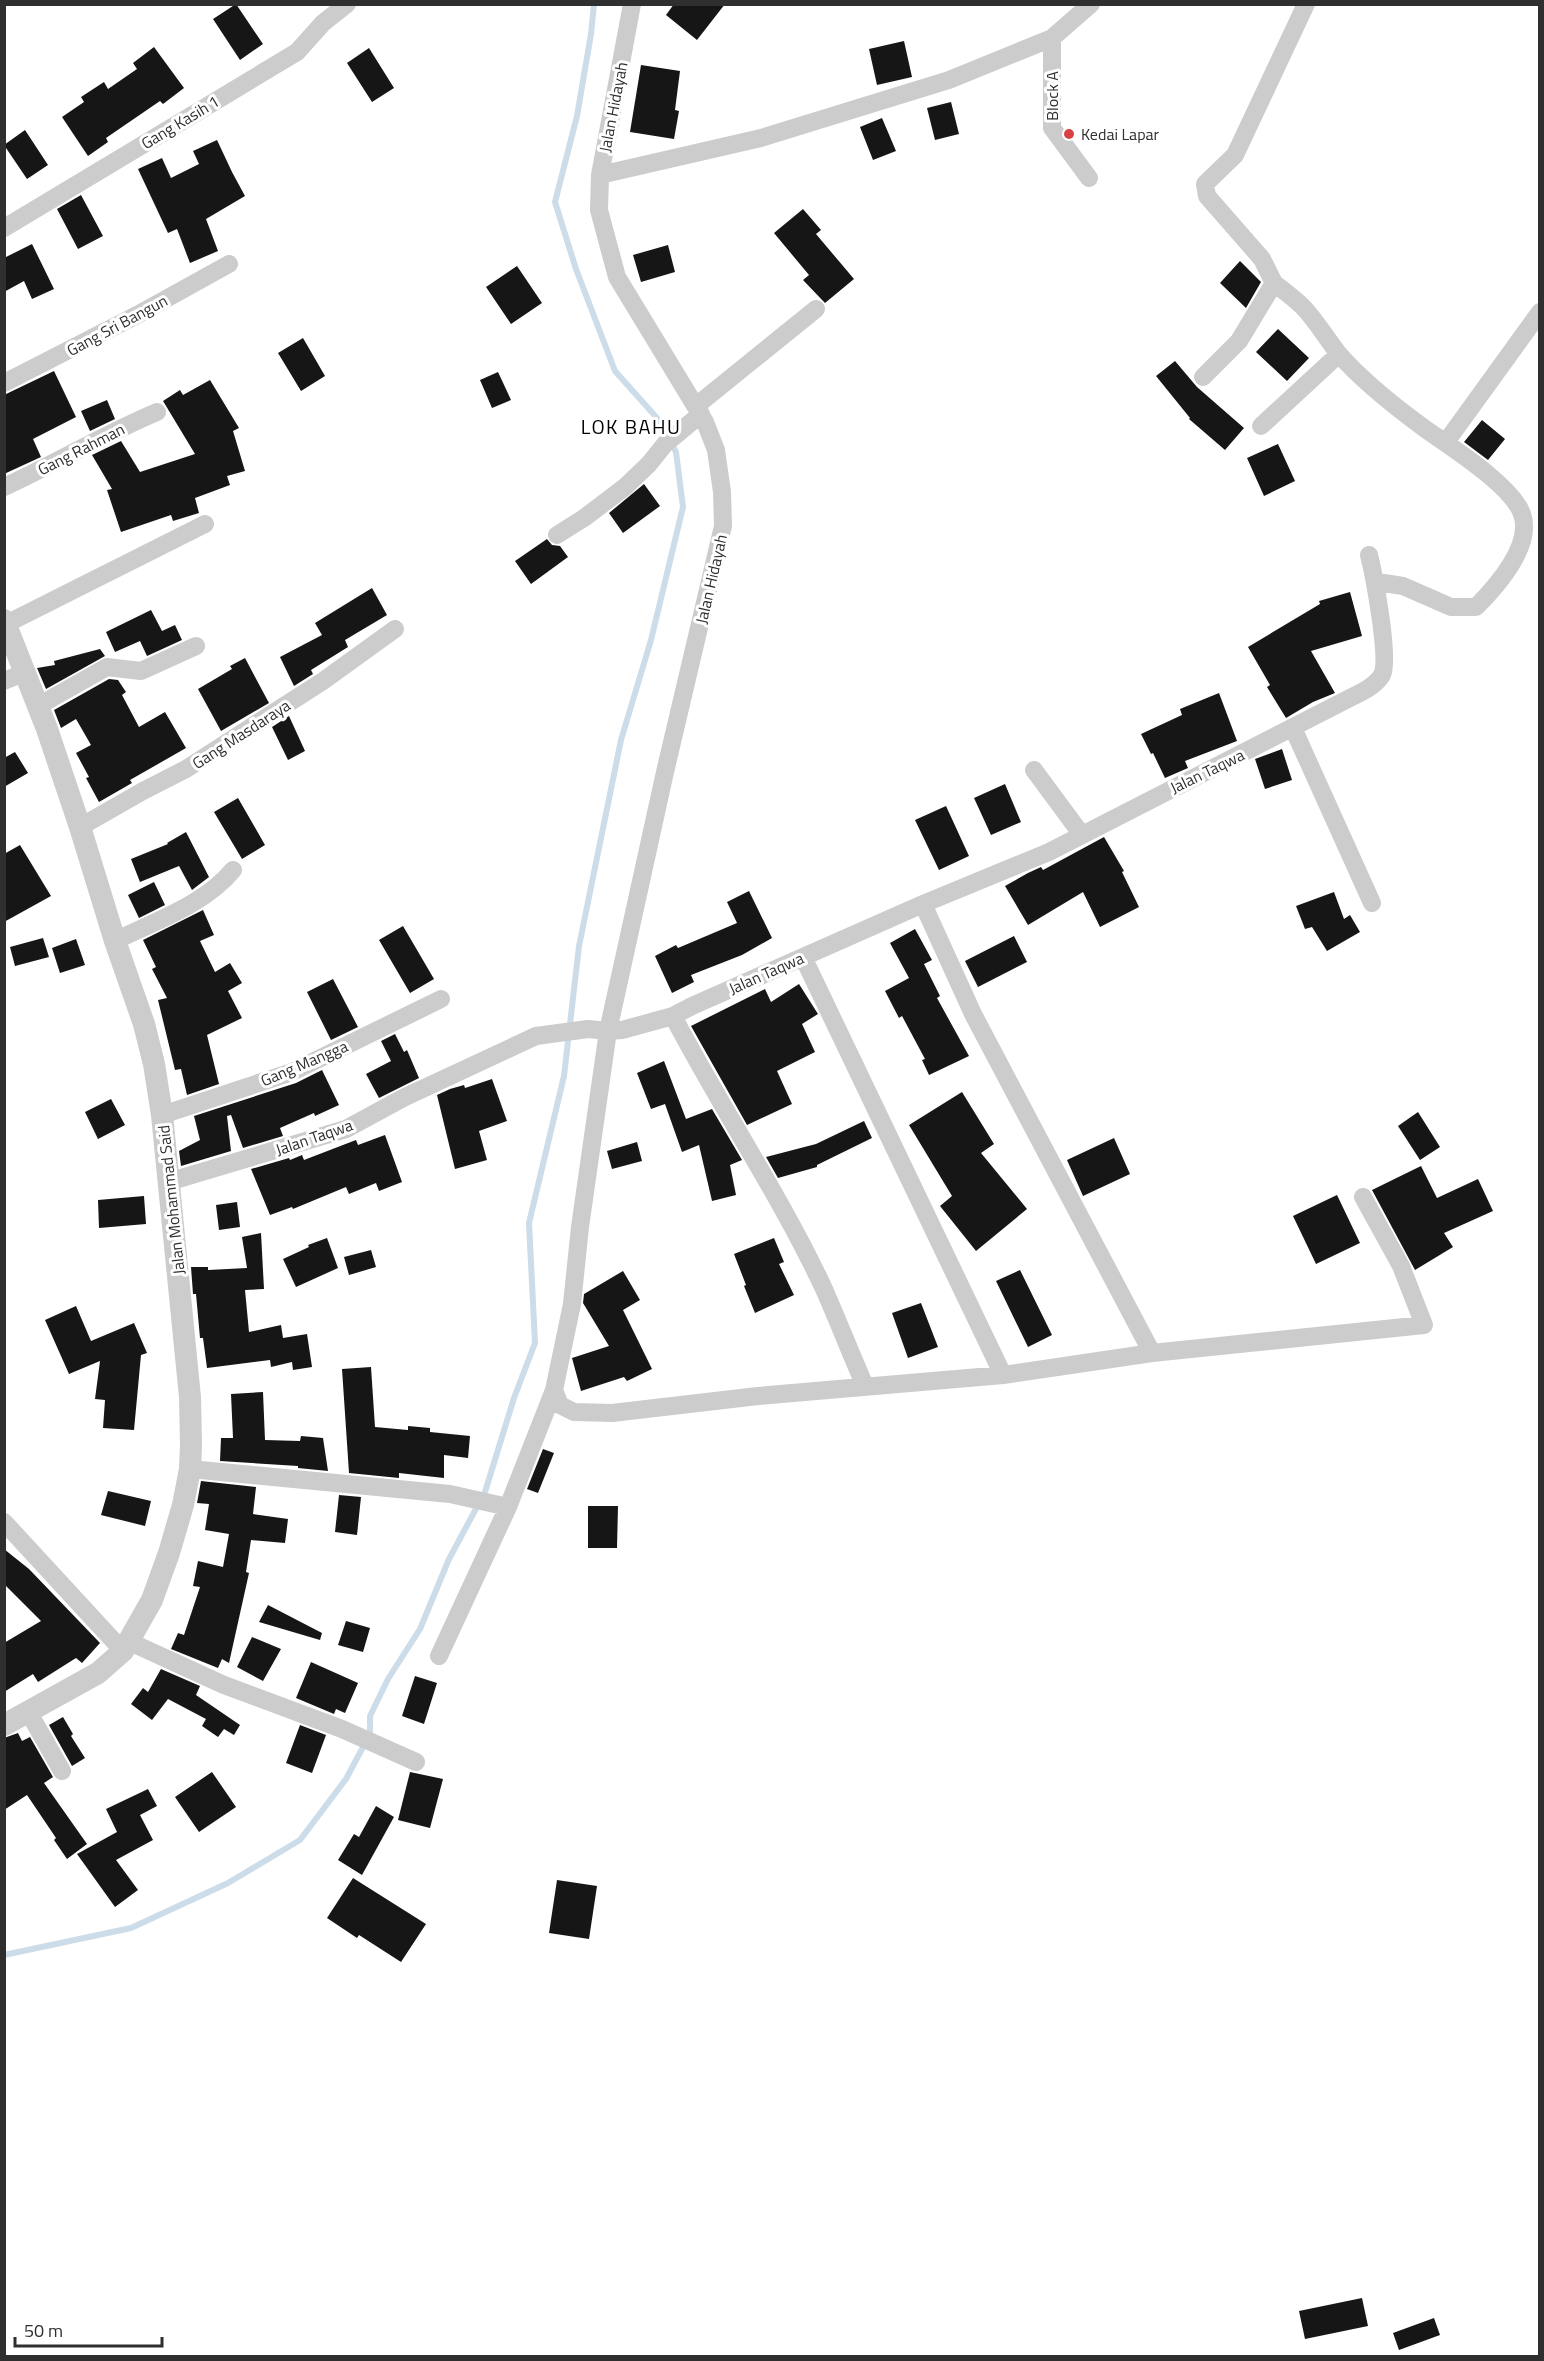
<svg xmlns="http://www.w3.org/2000/svg" width="1544" height="2361" font-family="'Titillium Web',sans-serif">
	<style>
		.lines { fill: none; stroke-linecap: round; stroke-linejoin: round }
		.stream { stroke: #ccdce9; stroke-width: 6 }
		.building { fill: #161616 }
		.minor { stroke: #ccc; stroke-width: 18 }
		.tertiary { stroke: #ccc; stroke-width: 22 }
		.poi-dot { fill: #d74143; stroke: #fff; stroke-width: 2 }
		.labels { text-anchor: middle; dominant-baseline: central; stroke-width: 6; stroke-linejoin: round; paint-order: stroke }
		.street-label { font-size: 16px; fill: #2f2f2f; stroke: #fff }
		.poi-label { font-size: 16px; fill: #2f2f2f; stroke: #fff; text-anchor: start }
		.quarter-label { font-size: 20px; letter-spacing: 1.5px; fill: #000; stroke: #fff }
	</style>
	<rect width="100%" height="100%" fill="#fff"/>
	<g class="lines">
		<!-- stream -->
		<path class="stream" d="M4 1955 131 1928 228 1883 300 1840 346 1779 370 1734V1716L388 1679 420 1629 449 1559 485 1492 514 1398 535 1343 529 1223 564 1076 579 946 621 740 651 640 683 507 676 452 657 418 615 371 576 269 555 202 577 116 591 34 594 4"/>
	</g>
	<!-- building -->
	<path class="building" d="M236 4 263 44 240 60 213 19Z
		M674 4H725L697 40 666 15Z
		M904 41 912 77 877 85 869 49Z
		M154 47 184 88 163 104 160 101 106 138 108 142 88 156 62 117 84 102 81 97 104 82 108 89 137 69 133 63Z
		M369 48 394 88 372 102 347 63Z
		M641 65 680 71 675 110 679 111 674 139 630 132Z
		M951 102 959 134 935 140 927 108Z
		M882 118 896 151 873 160 860 127Z
		M25 130 48 165 27 179 4 145Z
		M217 140 232 172 245 196 206 219 218 251 190 263 177 229 168 233 138 169 162 158 171 178 199 164 193 151Z
		M81 195 103 236 78 249 57 209Z
		M803 209 821 230 816 234 854 279 825 303 803 280 809 275 774 233Z
		M32 244 54 289 32 299 24 281 4 292V258Z
		M668 245 675 272 641 282 633 255Z
		M1240 261 1261 282 1246 308 1220 283Z
		M517 266 542 303 511 324 486 287Z
		M1278 329 1309 358 1287 381 1256 352Z
		M303 338 325 376 301 391 278 353Z
		M1175 361 1197 387 1244 428 1225 450 1189 419 1190 418 1156 376Z
		M54 371 76 417 33 439 41 457 4 474V395Z
		M498 372 511 400 492 408 480 380Z
		M210 380 239 428 233 431 245 471 227 476 230 485 195 498 199 513 173 521 171 515 121 532 107 490 112 489 92 455 121 441 140 472 195 454 163 401 180 390 183 395Z
		M107 400 115 419 90 431 81 411Z
		M1482 420 1505 439 1488 460 1464 442Z
		M1278 444 1295 481 1264 496 1247 458Z
		M644 484 660 506 623 533 609 513Z
		M547 539 552 545 560 546 568 557 531 584 515 561Z
		M372 588 387 615 345 640 348 647 311 670 313 674 294 686 280 657 322 635 315 623Z
		M1350 592 1362 636 1311 651 1335 693 1313 702 1286 718 1267 687 1270 685 1248 647 1320 604 1319 601Z
		M151 610 162 631 175 625 182 640 147 656 140 641 115 652 106 632Z
		M100 649 105 656 46 689 37 668 55 665 54 661Z
		M245 658 269 703 221 731 198 689 232 669 230 666Z
		M109 679 118 680 126 692 122 695 139 727 165 712 186 748 130 780 132 783 99 802 86 778 89 777 76 753 91 745 76 719 61 728 54 710Z
		M1219 693 1237 741 1185 761 1188 768 1165 778 1153 753 1151 754 1141 734 1182 715 1180 709Z
		M289 716 305 751 288 760 272 727Z
		M1282 749 1292 780 1265 789 1255 759Z
		M15 752 28 773 4 787V758Z
		M1005 784 1021 822 991 835 974 798Z
		M238 798 265 845 242 859 214 812Z
		M946 806 969 856 939 870 915 820Z
		M186 832 209 877 192 890 179 866 140 882 131 859 168 844 167 843Z
		M1104 837 1124 871 1122 872 1139 907 1100 927 1083 892 1028 925 1005 886 1028 873 1041 867 1043 870Z
		M20 845 51 896 4 922V854Z
		M154 882 165 905 139 918 128 895Z
		M749 891 772 938 742 955 691 975 694 982 672 993 655 956 676 945 678 948 737 923 727 902Z
		M1334 892 1344 919 1350 915 1360 932 1327 951 1312 927 1305 929 1296 906Z
		M203 910 214 935 200 941 215 972 230 963 242 983 228 991 242 1018 207 1035 219 1084 187 1095 181 1069 175 1070 158 1000 167 998 152 969 156 967 143 940Z
		M403 926 434 979 410 993 379 940Z
		M915 929 932 960 924 964 940 996 937 998 969 1056 929 1075 922 1060 925 1059 902 1016 899 1018 885 991 909 978 890 943Z
		M1014 936 1027 962 978 987 965 961Z
		M43 938 49 957 15 966 10 947Z
		M76 939 85 965 60 973 52 948Z
		M333 979 358 1027 331 1040 307 992Z
		M799 984 818 1014 802 1024 815 1052 777 1071 792 1104 747 1125 691 1026 765 989 771 1002Z
		M395 1034 404 1052 407 1050 419 1078 379 1098 366 1074 391 1061 381 1041Z
		M664 1061 686 1119 712 1109 742 1160 730 1165 736 1195 712 1201 699 1145 682 1152 665 1104 651 1109 637 1073Z
		M322 1070 339 1105 315 1116 314 1113 280 1128 283 1136 243 1148 231 1115 227 1116 231 1151 181 1166 179 1151 200 1140 194 1116 296 1083Z
		M492 1079 507 1121 479 1131 487 1160 455 1169 437 1095 450 1089 464 1085 465 1088Z
		M962 1092 994 1144 981 1153 1027 1209 976 1251 940 1206 952 1196 909 1125Z
		M111 1099 125 1125 98 1139 85 1112Z
		M1418 1112 1440 1147 1420 1160 1398 1126Z
		M864 1121 872 1138 817 1165V1167L778 1178 766 1157 816 1144Z
		M385 1135 402 1182 379 1191 376 1183 349 1194 346 1187 293 1209 292 1207 270 1215 251 1169 289 1158 290 1160 302 1155 304 1160 356 1140 358 1145Z
		M1114 1138 1130 1174 1083 1196 1067 1160Z
		M637 1142 642 1161 612 1169 607 1151Z
		M1421 1166 1437 1198 1478 1179 1493 1211 1444 1233 1453 1247 1415 1270 1372 1190Z
		M1337 1195 1360 1243 1316 1264 1293 1216Z
		M144 1196 146 1224 99 1228 98 1200Z
		M237 1202 240 1227 219 1230 216 1205Z
		M261 1233 264 1289 245 1290 249 1332 281 1325 283 1338 307 1334 312 1367 293 1370 292 1362 271 1367 270 1360 207 1368 203 1338H200L196 1294H193L191 1267H208V1270L247 1268 242 1237Z
		M327 1238 338 1268 296 1287 283 1259 309 1247 308 1245Z
		M774 1238 784 1262 779 1264 794 1295 755 1313 744 1286 746 1285 734 1254Z
		M371 1250 376 1267 349 1275 344 1257Z
		M1020 1270 1052 1335 1028 1347 996 1281Z
		M623 1271 640 1300 623 1310 652 1369 627 1381 624 1377 581 1391 572 1358 609 1346 583 1303 584 1294Z
		M921 1303 938 1347 908 1358 892 1313Z
		M76 1306 91 1341 134 1323 147 1353 141 1355 134 1430 103 1428 105 1400 95 1399 100 1361 69 1374 45 1320Z
		M371 1367 375 1427 408 1430V1426L430 1428V1432L470 1436 468 1458 444 1455V1478L399 1473V1478L349 1473 342 1369Z
		M263 1392 265 1440 300 1441 301 1436 323 1438 328 1471 298 1468V1466L220 1461 221 1438H233L231 1394Z
		M543 1449 554 1453 538 1493 527 1489Z
		M201 1481 256 1487 253 1514 288 1519 285 1543 251 1540 246 1572 249 1573 229 1663 222 1659 218 1668 171 1649 178 1633 184 1635 200 1587 193 1586 198 1561 223 1567 229 1534 205 1530 209 1504 197 1503Z
		M108 1491 151 1501 145 1526 101 1515Z
		M339 1495 361 1497 357 1535 335 1532Z
		M588 1506H618L617 1548H588Z
		M4 1549 29 1569 100 1643 82 1663 76 1658 38 1682 33 1674 4 1692V1643L41 1621 4 1584Z
		M268 1605 322 1633 320 1640 259 1622Z
		M346 1621 370 1628 363 1652 338 1645Z
		M252 1637 281 1649 263 1681 237 1667Z
		M311 1662 358 1683 345 1713 336 1709 334 1714 296 1698Z
		M161 1669 200 1686 196 1695 240 1725 234 1735 224 1729 218 1737 202 1726 206 1719 168 1699 152 1720 131 1704 143 1688 148 1692Z
		M415 1676 437 1683 424 1724 402 1716Z
		M63 1717 73 1734 71 1736 85 1758 72 1766 49 1725Z
		M300 1725 326 1735 312 1773 286 1763Z
		M18 1733 22 1741 30 1737 53 1777 44 1783 87 1844 67 1859 54 1840 56 1838 27 1795 4 1810V1738Z
		M212 1772 236 1807 199 1832 175 1797Z
		M410 1772 443 1779 430 1828 398 1820Z
		M148 1789 157 1806 140 1815 153 1840 116 1860 138 1890 115 1907 77 1854 117 1832 106 1809Z
		M376 1806 394 1817 362 1875 338 1860 354 1834 359 1837Z
		M353 1878 426 1924 401 1962 359 1935 357 1938 327 1918Z
		M557 1880 597 1886 589 1939 549 1933Z
		M1362 2298 1368 2326 1305 2339 1299 2311Z
		M1434 2318 1440 2335 1399 2350 1393 2333Z"/>
	<g class="lines">
		<!-- minor -->
		<path class="minor" d="M632 4 600 175 599 210 617 277 705 422 716 450 722 492 723 526 665 772 608 1031 580 1227 572 1304 554 1390 560 1405 574 1412 612 1413 758 1396 1003 1375 1152 1353
			M1052 38V128L1089 178
			M600 175 761 138 949 80 1052 38 1091 4
			M4 228 297 52 323 23 347 4
			M1274 283 1262 259 1207 196 1205 184 1235 155 1306 4
			M1203 377 1239 341 1274 283C1283 290 1294 298 1302 306 1316 320 1326 338 1338 353 1362 381 1394 406 1424 428 1449 446 1512 485 1522 514 1533 545 1497 586 1476 607H1451L1403 586 1377 582
			M4 383 137 315 229 264
			M696 406 816 309
			M1261 426 1339 354
			M1446 442 1540 312
			M4 487C56 463 105 434 157 412
			M557 535 584 518 625 487 649 464 665 444 701 414
			M6 624 205 524
			M4 681 26 672
			M38 706 107 667 141 671 196 646
			M1293 728 1372 903
			M1034 770 1082 835
			M80 827 143 791 186 769 323 681 395 629
			M923 904 973 1014 1152 1353 1424 1325 1401 1266 1363 1197
			M115 941C155 921 204 905 233 870
			M803 957 1003 1375
			M673 1016C721 1108 780 1195 824 1289 838 1321 851 1354 865 1386
			M162 1115 292 1072 441 999
			M168 1182 346 1129 403 1098 536 1036 588 1029 608 1031 622 1030 673 1016 692 1006 923 904 1049 852 1344 701C1357 694 1374 688 1382 675 1390 659 1374 575 1369 555
			M190 1469 450 1494 508 1507
			M4 1522 123 1651
			M130 1642 224 1685 342 1729 416 1762
			M439 1656 508 1507 554 1390
			M29 1713 62 1771"/>
		<!-- tertiary -->
		<path class="tertiary" d="M4 620 47 729 80 827 115 941 144 1024 154 1064 162 1115 190 1397 191 1445 190 1469 183 1505 169 1553 152 1600 123 1651 98 1673 4 1725"/>
	</g>
	<!-- markers -->
	<circle class="poi-dot" cx="1069" cy="134" r="6"/>
	<g class="labels">
		<!-- street labels -->
		<g class="street-label">
			<text transform="translate(1052 96) rotate(-90)">Block A</text>
			<text transform="translate(613 107) rotate(-79)">Jalan Hidayah</text>
			<text transform="translate(180 122) rotate(-31)">Gang Kasih 1</text>
			<text transform="translate(117 325) rotate(-28)">Gang Sri Bangun</text>
			<text transform="translate(81 449) rotate(-27)">Gang Rahman</text>
			<text transform="translate(711 579) rotate(-77)">Jalan Hidayah</text>
			<text transform="translate(241 734) rotate(-33)">Gang Masdaraya</text>
			<text transform="translate(1207 771) rotate(-26)">Jalan Taqwa</text>
			<text transform="translate(766 973) rotate(-24)">Jalan Taqwa</text>
			<text transform="translate(304 1063) rotate(-23)">Gang Mangga</text>
			<text transform="translate(314 1137) rotate(-19)">Jalan Taqwa</text>
			<text transform="translate(171 1200) rotate(-96)">Jalan Mohammad Said</text>
		</g>
		<!-- poi labels -->
		<g class="poi-label">
			<text x="1081" y="134">Kedai Lapar</text>
		</g>
		<!-- quarter labels -->
		<g class="quarter-label">
			<text x="631" y="426">LOK BAHU</text>
		</g>
	</g>
	<!-- border -->
	<rect width="1544" height="2361" fill="none" stroke="#2f2f2f" stroke-width="12"/>
	<!-- scale -->
	<path d="M15 2337v9h147v-9" fill="none" stroke="#2f2f2f" stroke-width="3"/>
	<text x="24" y="2337" font-size="18" fill="#2f2f2f" stroke="#ffffff" stroke-width="4.5" paint-order="stroke">50 m</text>
</svg>
